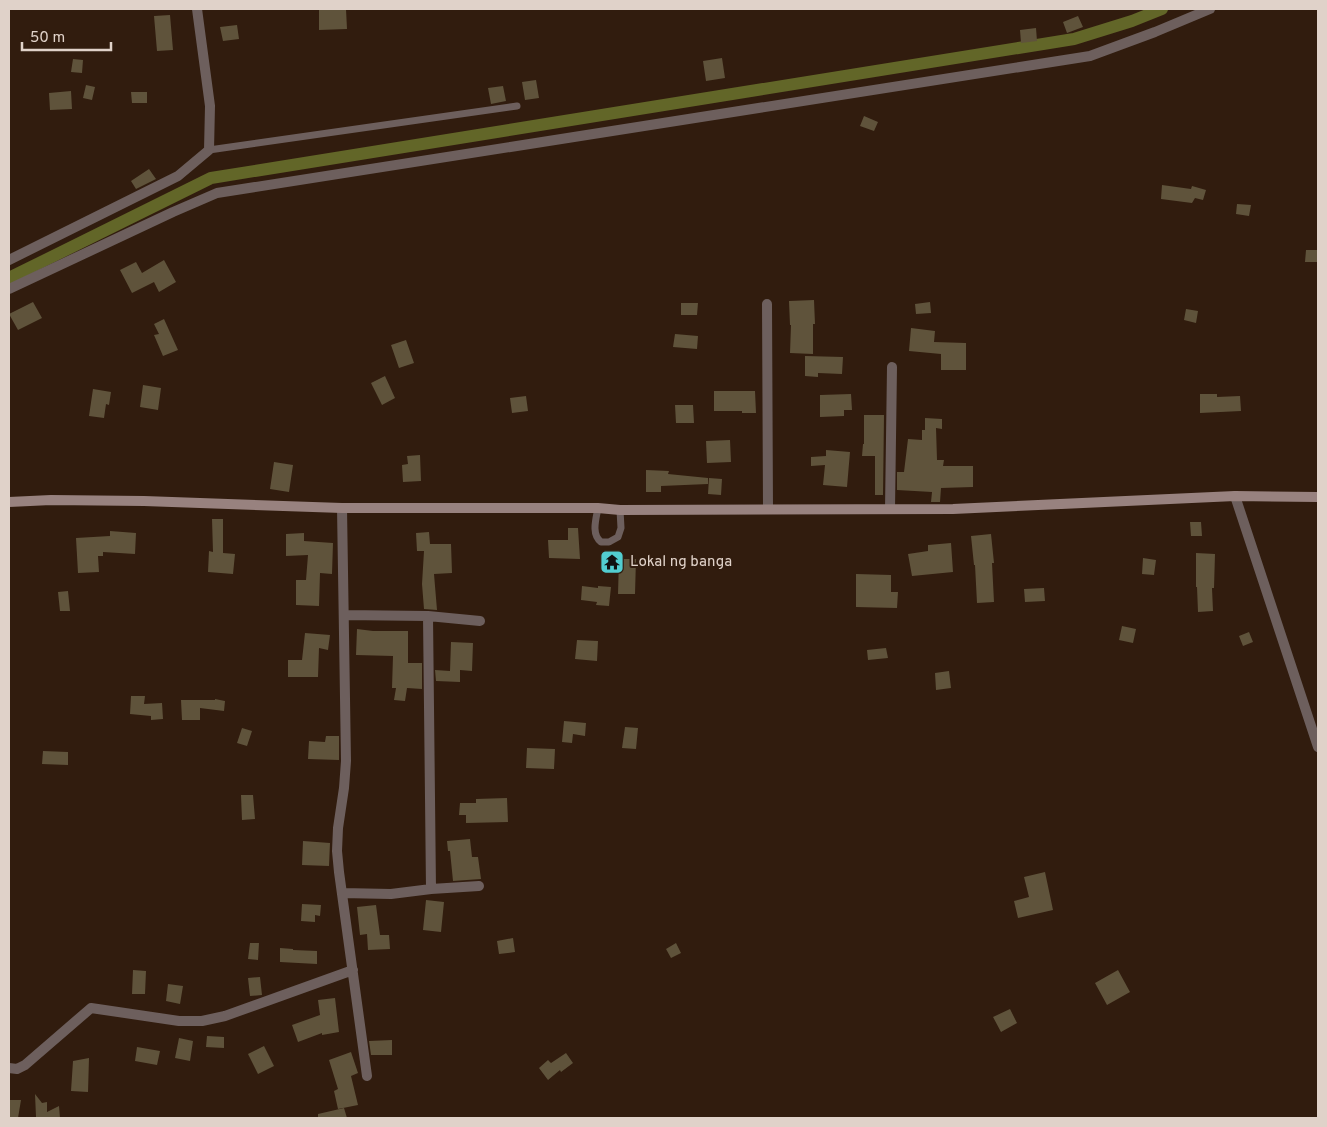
<svg xmlns="http://www.w3.org/2000/svg" width="1327" height="1127" font-family="Overpass,sans-serif">
	<style>
		.lines { fill: none; stroke-linecap: round; stroke-linejoin: round }
		.canal { stroke: #626628; stroke-width: 12 }
		.building { fill: #5f533b }
		.service { stroke: #6d5f5d; stroke-width: 7 }
		.minor { stroke: #6d5f5d; stroke-width: 10 }
		.secondary { stroke: #98827f; stroke-width: 10 }
		.labels { text-anchor: middle; dominant-baseline: central; stroke-width: 4; stroke-linejoin: round; paint-order: stroke }
		.poi-label { font-size: 15px; fill: #e0d2c9; stroke: #311c0e; text-anchor: start }
	</style>
	<rect width="100%" height="100%" fill="#311c0e"/>
	<g class="lines">
		<!-- canal -->
		<path class="canal" d="M9 278 211 178 1074 39 1132 21 1162 9"/>
	</g>
	<!-- building -->
	<path class="building" d="M319 9H346L347 29 319 30Z
		M170 15 173 50 157 51 154 16Z
		M1078 16 1083 27 1067 33 1063 22Z
		M237 25 239 39 223 41 220 27Z
		M1036 28 1037 41 1021 43 1020 30Z
		M722 58 725 78 706 81 703 61Z
		M73 59 83 60 82 73 71 72Z
		M536 80 539 98 525 100 522 82Z
		M86 85 95 87 92 100 83 98Z
		M503 86 506 101 491 104 488 88Z
		M71 91 72 109 50 110 49 93Z
		M131 92H147V103H132Z
		M864 116 878 122 874 131 860 126Z
		M149 169 156 179 136 189 131 181Z
		M1162 185 1191 189 1192 186 1206 190 1203 200 1195 198 1192 203 1161 199Z
		M1237 204 1251 205 1249 216 1236 214Z
		M1306 250H1318V262H1305Z
		M164 260 176 282 159 292 154 282 132 293 120 270 136 262 142 273Z
		M814 300 815 324H813V354L790 353 791 325H790L789 301Z
		M33 302 42 318 18 330 9 314Z
		M930 302 931 313 916 314 915 304Z
		M681 303H698L697 315H681Z
		M1186 309 1198 311 1196 323 1184 320Z
		M164 319 178 350 163 356 154 335 159 334 154 324Z
		M911 328 935 331 934 342 966 343V370H941V354L909 351Z
		M675 334 698 336 697 349 673 347Z
		M406 340 414 363 399 368 391 345Z
		M805 356 843 357 842 374 818 373V377L805 376Z
		M385 376 395 398 382 405 371 383Z
		M143 385 161 388 158 410 140 407Z
		M93 389 111 392 109 405 106 404 104 418 89 416Z
		M714 391H755L756 413H742V411H714Z
		M851 394 852 410H844V416L820 417V395Z
		M1200 394H1217V397L1240 396 1241 411 1200 413Z
		M526 396 528 411 512 413 510 398Z
		M675 405H693L694 423H676Z
		M864 415H884L883 495H875V456H862L863 444H864Z
		M925 418 942 419V429L936 428 937 460H944L943 466H973V487L941 488 940 502H931L932 492 897 490V472H904L908 439 922 440V430H925Z
		M730 440 731 462 707 463 706 441Z
		M826 450 850 452 847 487 823 485 825 465 811 466V457L826 456Z
		M420 455 421 481 403 482 402 465 408 464 407 456Z
		M274 462 293 465 289 492 270 489Z
		M646 470 669 471 668 474 708 478V484L661 486V492H646Z
		M709 478 722 479 721 495 708 494Z
		M212 519H223V553L235 554 233 574 208 572 209 551 213 552Z
		M1190 522H1201L1202 536H1191Z
		M568 528H578L580 559 549 558 548 540H568Z
		M110 531 136 533 135 554 103 552V556H98L99 572 78 573 76 538 110 536Z
		M429 532 430 544H451L452 573 434 574 437 610 424 609 422 584 424 551H417L416 533Z
		M304 533V541L333 543 332 574 320 573 319 606 296 605V580H306L308 555 286 556V534Z
		M991 534 994 563H992L994 602 977 603 975 565H974L971 536Z
		M951 543 953 572 912 576 908 554 928 551V545Z
		M1196 553 1215 554 1214 588H1212L1213 611 1198 612 1197 587H1196Z
		M1143 558 1156 560 1154 575 1142 574Z
		M619 559H636L635 594H618Z
		M856 574 891 575V592H898L897 608 856 607Z
		M582 586 598 588V586L611 587 609 606 596 605 597 602 581 600Z
		M1044 588 1045 601 1025 602 1024 589Z
		M68 591 70 611H60L58 592Z
		M1122 626 1136 629 1133 643 1119 640Z
		M357 629 373 631H408V663H422V689L407 688 405 701 394 700 396 688H392L393 656 356 655Z
		M1249 632 1253 642 1243 646 1239 636Z
		M305 633 330 635 328 650 319 648 318 677H288V660H302Z
		M577 640 598 641 597 661 575 659Z
		M451 642 473 643 472 671 460 670V682L436 681 435 670 450 671Z
		M886 648 888 658 868 660 867 650Z
		M949 671 951 688 936 690 935 673Z
		M131 696H145L144 704 162 703 163 719 151 720V716L130 714Z
		M215 699 225 701 224 711 200 708V720H182L181 700H215Z
		M564 721 586 723 585 736 573 734 572 743 562 742Z
		M625 727 638 728 636 749 622 748Z
		M242 728 252 731 247 746 237 743Z
		M326 736H339V760L308 759 309 741 325 742Z
		M527 748 555 749 554 769 526 768Z
		M43 751 68 752V765L42 764Z
		M241 795H253L255 819 242 820Z
		M507 798 508 822 466 823V815H459L460 803H476V799Z
		M470 839 472 857H478L481 879 453 881 450 851H448L447 841Z
		M303 841 330 843 329 866 302 865Z
		M1045 872 1053 910 1018 918 1014 901 1029 897 1024 877Z
		M426 900 444 902 441 932 423 930Z
		M302 904 321 905 320 916 315 915V922L301 921Z
		M376 905 380 935H389L390 949 368 950 367 934 360 935 357 907Z
		M513 938 515 952 499 954 497 941Z
		M250 943H259L258 960 248 959Z
		M676 943 681 953 671 958 666 949Z
		M280 948 293 949V950L317 951V964L280 962Z
		M133 970 146 971 145 994H132Z
		M1118 970 1130 992 1107 1005 1095 983Z
		M260 977 262 995 250 996 248 978Z
		M168 984 183 986 180 1004 166 1001Z
		M335 998 339 1032 322 1035V1033L298 1042 292 1025 320 1015 318 1000Z
		M1010 1009 1017 1023 1001 1032 993 1017Z
		M207 1036 224 1037V1048L206 1047Z
		M179 1038 193 1041 190 1061 175 1058Z
		M392 1040V1055H371L369 1041Z
		M264 1046 274 1066 258 1074 248 1054Z
		M137 1047 160 1051 157 1065 135 1061Z
		M351 1052 358 1073 351 1076 358 1105 338 1109 334 1091 338 1089 329 1060Z
		M566 1053 573 1063 561 1072 560 1070 548 1080 539 1068 548 1060 551 1063Z
		M89 1058 88 1092 71 1091 73 1061Z
		M35 1094 42 1103 47 1102V1112L59 1106 60 1118H33L36 1117Z
		M9 1100H21L18 1118H9Z
		M344 1108 347 1118H318V1114Z"/>
	<g class="lines">
		<!-- service -->
		<path class="service" d="M209 150 517 106
			M598 508C596 519 591 534 601 542H609L618 537 621 528 620 510"/>
		<!-- minor -->
		<path class="minor" d="M9 260 178 176 209 150 210 106 197 9
			M9 289 173 212 217 193 1090 56 1155 32 1210 9
			M767 304 768 509
			M1235 496 1318 747
			M342 508 346 761 344 788 338 828 337 851 339 872 367 1076
			M890 509 892 367
			M344 615 428 616 480 621
			M428 616 431 889
			M342 893 391 894 431 889 479 886
			M9 1068 17 1069 25 1065 91 1008 179 1021H202L225 1016 353 970"/>
		<!-- secondary -->
		<path class="secondary" d="M9 502 51 500 144 501 342 508H598L620 510 953 509 1235 496 1318 497"/>
	</g>
	<!-- icons -->
	<defs>
		<g id="temple-square" transform="scale(1.25)"><rect x="-9" y="-9" width="18" height="18" rx="4" fill="#52cdd0" stroke="#311c0e"/><path d="M0-6L5-2H3V0L6.5 2.5H4V6H1.5V3h-3V6H-4V2.5H-6.5L-3 0V-2H-5Z" fill="#111"/></g>
	</defs>
	<g fill-rule="evenodd">
		<use href="#temple-square" x="612" y="562"/>
	</g>
	<g class="labels">
		<!-- poi labels -->
		<g class="poi-label">
			<text x="630" y="562">Lokal ng banga</text>
		</g>
	</g>
	<!-- border -->
	<rect width="1327" height="1127" fill="none" stroke="#e0d2c9" stroke-width="20"/>
	<!-- scale -->
	<path d="M22 42v8h89v-8" fill="none" stroke="#e0d2c9" stroke-width="2.5"/>
	<text x="30" y="42" font-size="15" fill="#e0d2c9" stroke="#311c0e" stroke-width="4" paint-order="stroke">50 m</text>
</svg>
